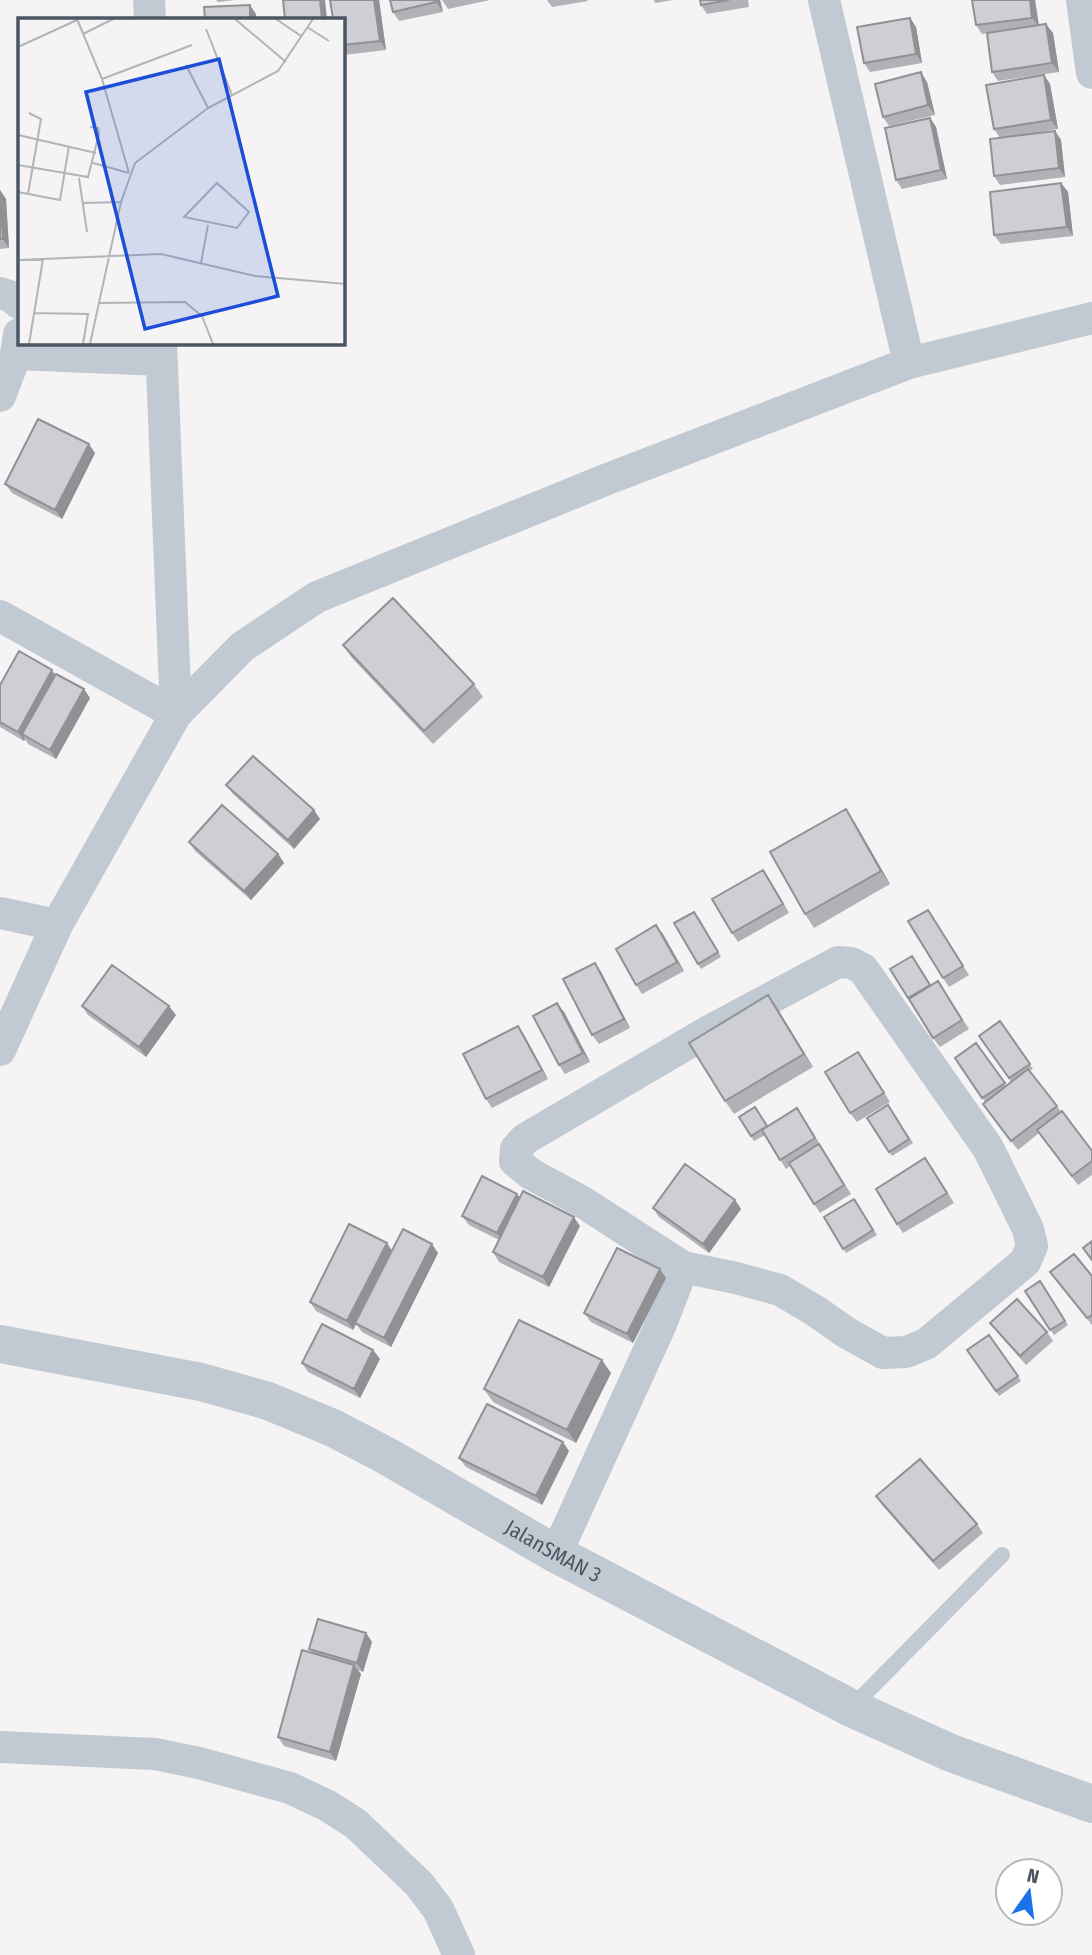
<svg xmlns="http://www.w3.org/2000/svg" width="1092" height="1955" font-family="'Fira Sans Condensed',sans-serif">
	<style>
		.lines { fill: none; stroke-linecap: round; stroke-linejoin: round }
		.service { stroke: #c1cad2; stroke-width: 16 }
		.minor { stroke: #c1cad2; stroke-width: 32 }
		.tertiary { stroke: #c1cad2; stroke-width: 38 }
		.wall { fill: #b0b2b7 }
		.shaded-wall { fill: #909195 }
		.building { fill: #cdcfd5; stroke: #909195; stroke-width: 2 }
		.labels { text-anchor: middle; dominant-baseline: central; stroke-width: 5; stroke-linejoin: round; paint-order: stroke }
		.street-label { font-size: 21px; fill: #4a5661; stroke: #fff }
		.inset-road { fill: none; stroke: #b1b4b9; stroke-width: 2 }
		.view { fill: #1d4ed8; fill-opacity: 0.15; stroke: #1d4ed8; stroke-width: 3.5 }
		.inset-edge { fill: none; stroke: #4a5661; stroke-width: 3.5 }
	</style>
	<rect width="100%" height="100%" fill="#f5f3f3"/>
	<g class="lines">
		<!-- service -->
		<path class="service" d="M851 1708 1002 1555"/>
		<!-- minor -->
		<path class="minor" d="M149 0 150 19
			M824 0 909 363
			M1082 0 1092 73
			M0 293 12 297 19 303
			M161 343 176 714
			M16 354 161 360
			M0 396 16 354 19 334
			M0 616 176 714
			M0 913 57 925
			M838 962 851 963 863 969 988 1148 1028 1229 1032 1246 1025 1262 926 1344 906 1352 883 1353 847 1333 814 1310 780 1290 736 1278 683 1267 581 1201 531 1174 515 1161 516 1149 525 1139 709 1031Z
			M0 1050 57 925 176 714 242 647 317 597 605 480 909 363 1092 318
			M556 1554 661 1324 683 1267
			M0 1747 155 1754 199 1763 290 1788 328 1806 356 1824 419 1884 438 1909 459 1955"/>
		<!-- tertiary -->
		<path class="tertiary" id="s1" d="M0 1344 201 1382 268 1401 333 1428 385 1455 556 1554 851 1708 951 1753 1092 1804"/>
	</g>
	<!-- wall -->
	<path class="wall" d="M216 0H235L218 2Z
		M330 0H379L386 50 343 55V19Z
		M440 0 443 12 399 21 393 12Z
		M442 0H490L448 9Z
		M547 0H587L588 1 552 7Z
		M654 0H673L655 3Z
		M700 0H748L749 7 707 14 701 5Z
		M1035 0 1039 25 1053 33 1059 72 998 81 992 72 987 33 982 34 976 25Z
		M910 18 916 27 922 63 870 72 864 63Z
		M1044 75 1050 84 1058 129 1018 136 1055 131 1061 140 1065 177 1000 185 994 176 1000 138 994 129Z
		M927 82 935 115 889 126 883 117Z
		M930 118 936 127 947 179 902 189 896 180Z
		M1061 183 1068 192 1073 236 1001 244 994 235Z
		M0 190 6 199 9 248 0 249Z
		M95 453 62 519 12 493 5 484Z
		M343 645 474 684 483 697 433 744 352 658Z
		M55 675 90 698 56 759 28 744 25 739 24 741 0 727V685Z
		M226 785 320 819 294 849 233 794Z
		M855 823 890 884 814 928 805 914Z
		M189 842 278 854 284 863 251 900 195 851Z
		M769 879 789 913 738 942 732 933Z
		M698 916 721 957 701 969 698 964Z
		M934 919 969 975 949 987 943 978Z
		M656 925 684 971 642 994 636 985Z
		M595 963 601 972 630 1028 599 1044 592 1035Z
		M931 986 944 990 969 1029 940 1047 933 1038Z
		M82 1006 176 1015 146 1057 88 1015Z
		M777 1008 813 1067 734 1114 725 1101Z
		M564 1012 590 1062 565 1074 559 1065Z
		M1000 1021 1033 1069 1029 1071 1092 1151V1175L1078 1185 1039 1133 1018 1150 989 1113 985 1102 955 1058 976 1043 1006 1086 1011 1082 979 1036Z
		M518 1026 524 1035 548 1079 492 1108 486 1099Z
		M858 1052 890 1102 857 1122 850 1113Z
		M888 1105 913 1143 892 1156 867 1118Z
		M739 1117 767 1127 803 1117 851 1194 820 1213 790 1166 786 1169 765 1135 754 1141Z
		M932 1167 954 1203 903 1233 897 1224Z
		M517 1194 520 1198 580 1226 549 1287 499 1262 493 1252 499 1240 469 1225 462 1216Z
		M854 1199 877 1235 846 1253 824 1217Z
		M735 1200 741 1209 709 1253 659 1217 653 1208Z
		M392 1250 438 1253 391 1347 362 1332 356 1324 353 1330 316 1311 310 1302Z
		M660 1269 666 1278 633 1343 591 1322 584 1313Z
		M1050 1272 1092 1276V1325L1057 1281Z
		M1040 1281 1068 1325 1054 1335 1025 1291Z
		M990 1323 1047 1332 1053 1341 1026 1365 997 1332Z
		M989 1335 1021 1381 999 1396 967 1350Z
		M373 1350 380 1359 360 1398 308 1372 302 1363Z
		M611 1373 576 1443 493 1402 484 1389Z
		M569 1451 542 1505 466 1467 459 1458Z
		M876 1496 977 1524 983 1533 939 1570 882 1505Z
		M366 1633 372 1642 363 1672 358 1670 361 1674 336 1761 284 1746 278 1737 312 1653 309 1649Z"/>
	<!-- shaded-wall -->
	<path class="shaded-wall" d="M320 0H325L327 19H322Z
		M374 0H379L386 50 380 41Z
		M436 0H440L443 12 436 2Z
		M1030 0H1035L1039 27 1032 18Z
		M250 5 256 14V19H250Z
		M910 18 916 27 922 63 916 54Z
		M1046 24 1053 33 1059 72 1052 63Z
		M921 72 927 82 935 115 928 105Z
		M1044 75 1050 84 1058 129 1051 120Z
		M930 118 936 127 947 179 941 170Z
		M1055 131 1061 140 1065 177 1059 168Z
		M1061 183 1068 192 1073 236 1067 227Z
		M0 190 6 199 9 248 3 239Z
		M89 444 95 453 62 519 55 510Z
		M52 670 58 679 22 734 25 739 24 741 18 732Z
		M84 689 90 698 56 759 50 750Z
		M846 809 855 823 890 884 881 871Z
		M314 810 320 819 294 849 288 840Z
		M278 854 284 863 251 900 244 891Z
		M763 870 769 879 789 913 783 904Z
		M656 925 663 934 684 971 677 962Z
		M595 963 601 972 630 1028 624 1019Z
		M768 995 777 1008 813 1067 804 1054Z
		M557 1003 564 1012 590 1062 583 1053Z
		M169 1006 176 1015 146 1057 139 1047Z
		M518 1026 524 1035 548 1079 542 1070Z
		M517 1194 523 1203 503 1242 497 1233Z
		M735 1200 741 1209 709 1253 703 1244Z
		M574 1217 580 1226 549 1287 543 1277Z
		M387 1243 393 1252 353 1330 347 1321Z
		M432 1244 438 1253 391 1347 384 1338Z
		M660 1269 666 1278 633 1343 627 1334Z
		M373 1350 380 1359 360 1398 354 1389Z
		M602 1360 611 1373 576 1443 567 1430Z
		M563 1442 569 1451 542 1505 536 1496Z
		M366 1633 372 1642 363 1672 357 1663Z
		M354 1665 361 1674 336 1761 330 1752Z"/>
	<!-- building -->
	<path class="building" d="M283 0H320L322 19H285Z
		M330 0H374L380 41 343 45V19H333Z
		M390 0H436V2L393 12Z
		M700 0H729L701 5Z
		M972 0H1030L1032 18 976 25Z
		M250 5V19H205L204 7Z
		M910 18 916 54 864 63 857 27Z
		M1046 24 1052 63 992 72 987 33Z
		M921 72 928 105 883 117 875 84Z
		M1044 75 1051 120 994 129 986 85Z
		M930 118 941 170 896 180 885 128Z
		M1055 131 1059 168 994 176 990 139Z
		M1061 183 1067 227 994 235 990 192Z
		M0 194 3 239H0Z
		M38 419 89 444 55 510 5 484Z
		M393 598 474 684 424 731 343 645Z
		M19 651 52 670 18 732 0 722V685Z
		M56 674 84 689 50 750 22 734Z
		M253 756 314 810 288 840 226 785Z
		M222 805 278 854 244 891 189 842Z
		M846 809 881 871 805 914 770 852Z
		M763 870 783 904 732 933 712 899Z
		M928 910 963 966 943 978 908 921Z
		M694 912 718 952 698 964 674 923Z
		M656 925 677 962 636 985 616 949Z
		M912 956 930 985 908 998 890 969Z
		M595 963 624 1019 592 1035 563 979Z
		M112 965 169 1006 139 1047 82 1006Z
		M938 981 962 1020 933 1038 909 999Z
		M768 995 804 1054 725 1101 689 1043Z
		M557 1003 583 1053 559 1065 533 1016Z
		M1000 1021 1030 1064 1009 1078 979 1036Z
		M518 1026 542 1070 486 1099 463 1054Z
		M976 1043 1005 1083 982 1098 955 1058Z
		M858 1052 884 1093 850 1113 825 1072Z
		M1028 1069 1057 1106 1011 1141 983 1104Z
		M888 1105 909 1139 889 1152 867 1118Z
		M755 1107 767 1126 751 1136 739 1117Z
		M797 1108 815 1138 780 1160 762 1130Z
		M1062 1111 1092 1151V1161L1072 1176 1037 1130Z
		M819 1144 844 1185 814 1204 789 1163Z
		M925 1158 947 1193 897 1224 876 1189Z
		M685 1164 735 1200 703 1244 653 1208Z
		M482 1176 517 1194 497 1233 462 1216Z
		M523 1191 574 1217 543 1277 493 1252Z
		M854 1199 873 1230 843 1249 824 1217Z
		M349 1224 387 1243 347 1321 310 1302Z
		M403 1229 432 1244 384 1338 355 1323Z
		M1092 1241V1260L1083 1248Z
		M617 1248 660 1269 627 1334 584 1313Z
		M1074 1254 1092 1276V1315L1087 1318 1050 1272Z
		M1040 1281 1065 1321 1050 1330 1025 1291Z
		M1017 1299 1047 1332 1020 1356 990 1323Z
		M519 1320 602 1360 567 1430 484 1389Z
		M322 1324 373 1350 354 1389 302 1363Z
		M989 1335 1018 1376 996 1391 967 1350Z
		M487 1404 563 1442 536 1496 459 1458Z
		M920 1459 977 1524 933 1561 876 1496Z
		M318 1619 366 1633 357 1663 309 1649Z
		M302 1650 354 1665 330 1752 278 1737Z"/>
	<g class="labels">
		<!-- street labels -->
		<g class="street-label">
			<text stroke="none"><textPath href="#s1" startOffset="597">JalanSMAN 3</textPath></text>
		</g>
	</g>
	<!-- overview -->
	<g transform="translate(18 18)">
		<rect width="327" height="327" fill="#f5f3f3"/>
		<path class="inset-road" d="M59 1 84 61 111 155M217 1 268 44M258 1 283 18M289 9 311 23M188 11 214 77M65 16 95 1M0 29 59 2M168 47 190 90M84 61 174 27M0 117 78 135M75 145 111 155M0 147 70 159 81 116 80 110 72 109M61 160 69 214M199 165 231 194 219 210 166 199ZM0 174 42 182 51 128M10 176 23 101 11 95M64 185 103 184M0 242 143 236 237 258 328 266M183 245 190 207M81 285 167 284 184 298 195 326M16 295 70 296 65 326M11 326 25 241M72 326 103 184 117 145 190 90 260 53 295 1"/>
		<path class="view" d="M201 41 260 278 127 311 68 74Z"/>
		<rect width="327" height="327" class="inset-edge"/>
	</g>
	<!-- north arrow -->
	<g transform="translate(1029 1892) rotate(14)"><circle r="33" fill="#ffffff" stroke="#b7bbc0" stroke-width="2"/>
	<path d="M0-5L12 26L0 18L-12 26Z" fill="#1a73e8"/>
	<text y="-10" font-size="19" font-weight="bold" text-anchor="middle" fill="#4a5661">N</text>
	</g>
</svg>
